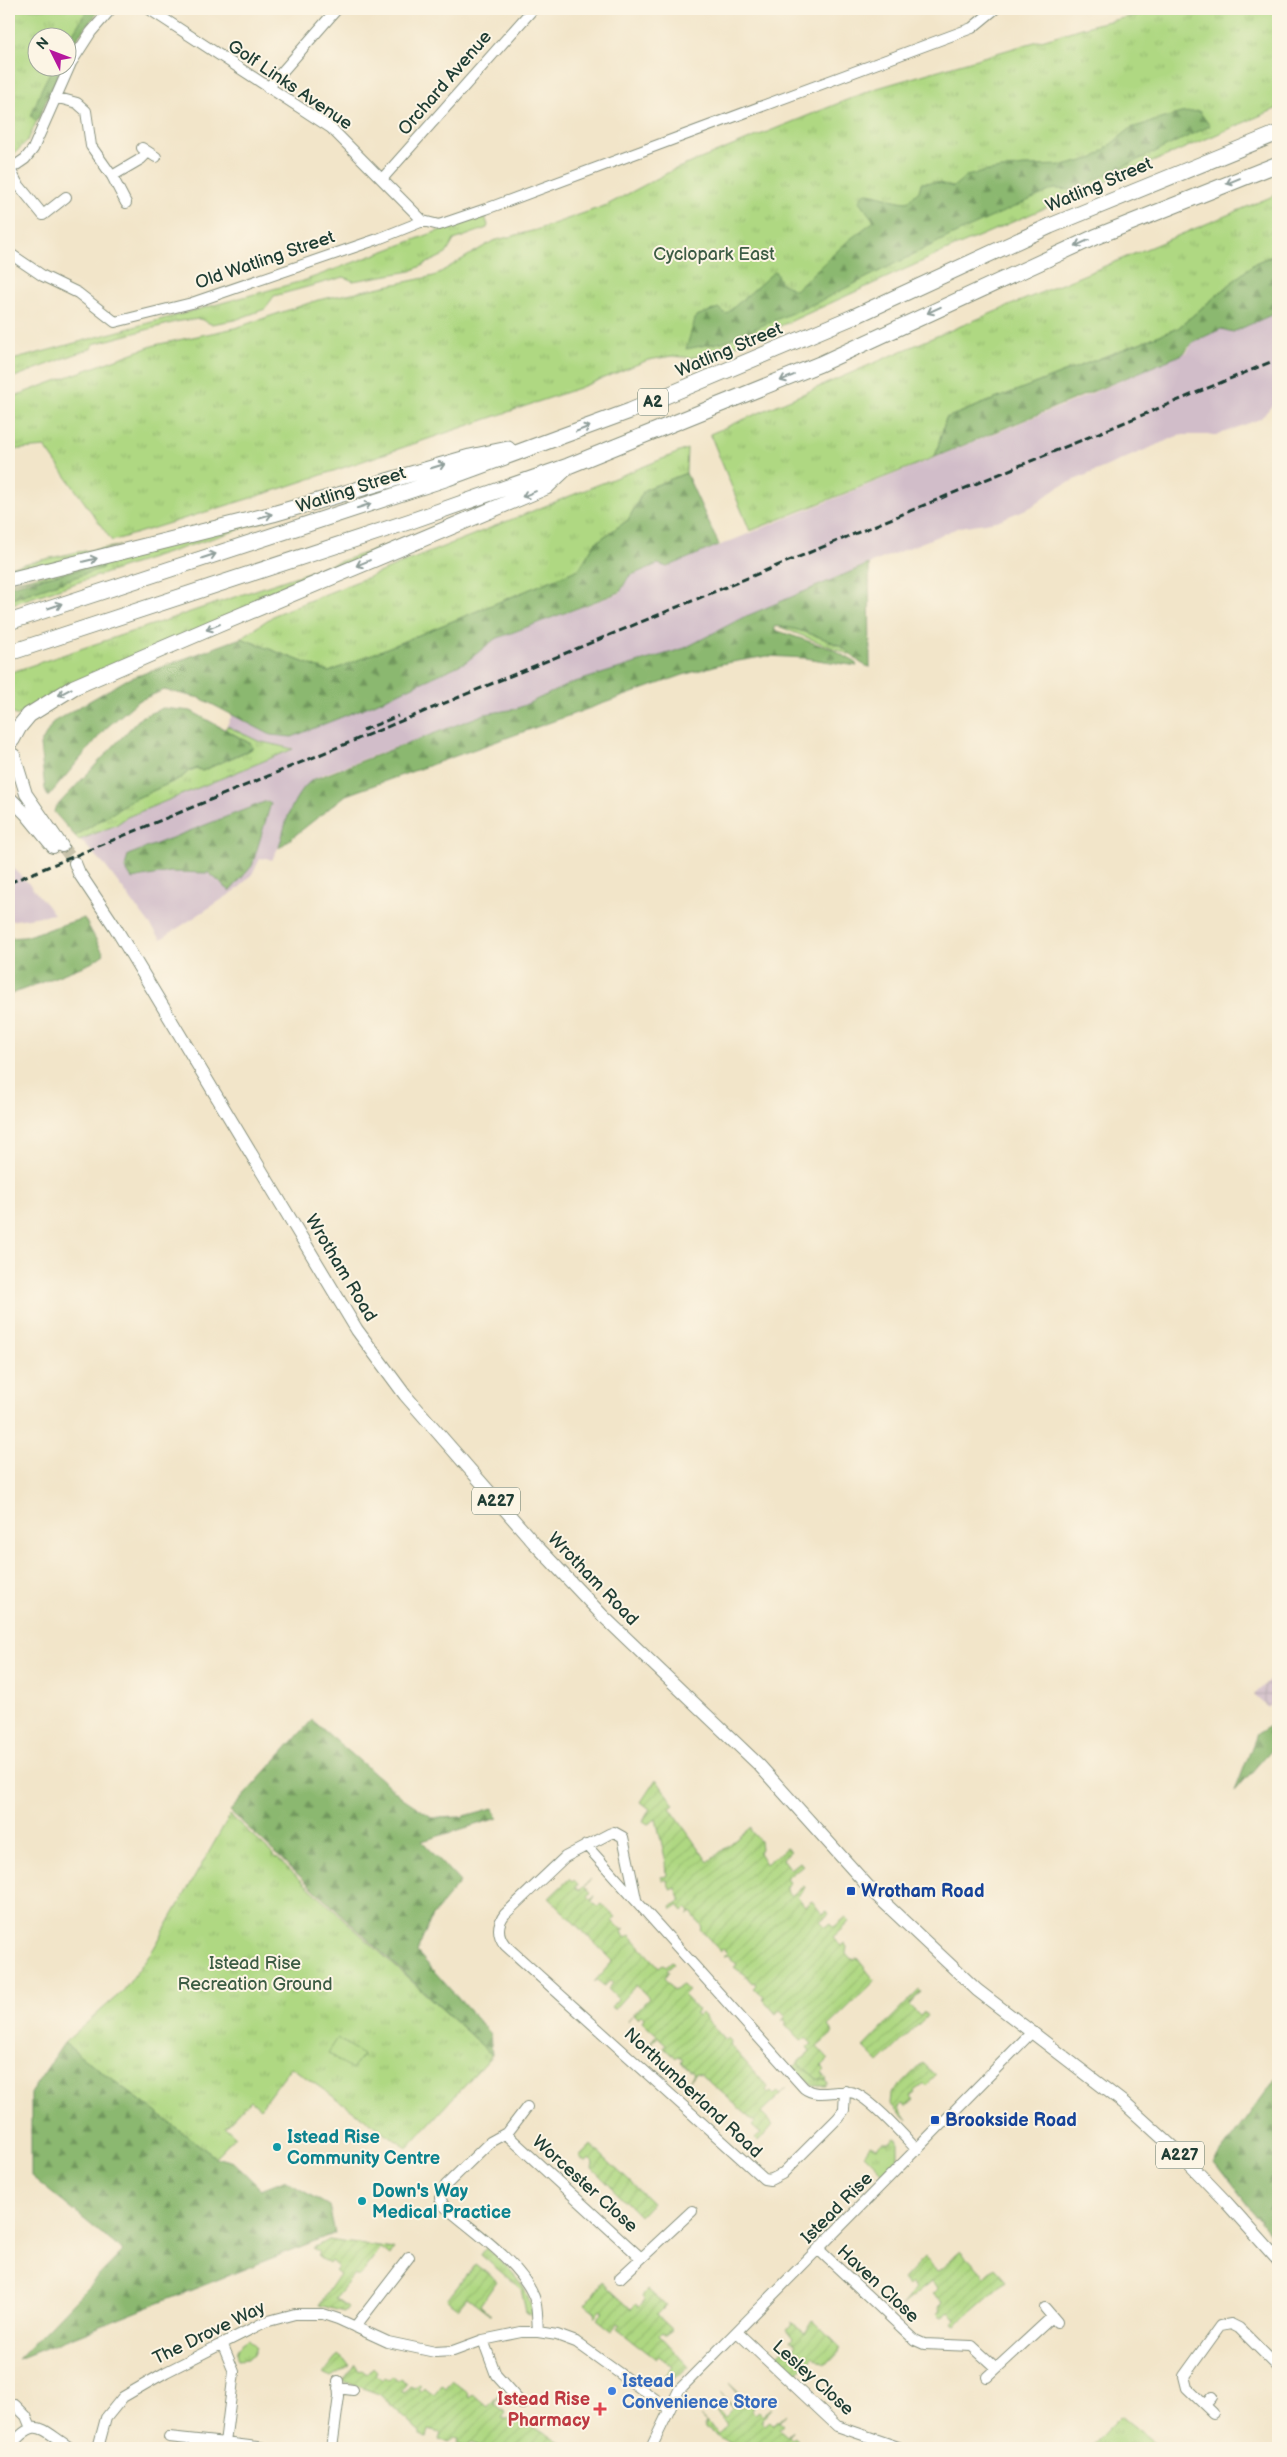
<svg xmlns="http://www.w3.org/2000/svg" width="1287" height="2457" font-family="'Balsamiq Sans',sans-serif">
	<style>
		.industrial { fill: url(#industrial-grid) }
		.railway { fill: #d1bdc9 }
		.grass { fill: url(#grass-tufts); stroke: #678a5b }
		.forest { fill: url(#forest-firs); stroke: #557a52 }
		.garden { fill: url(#garden-furrows); stroke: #678a5b }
		.pitch { fill: #afd882; stroke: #678a5b }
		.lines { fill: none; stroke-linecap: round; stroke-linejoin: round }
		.major-tunnel { stroke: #c8c3ab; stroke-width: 12; stroke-dasharray: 12 6; stroke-linecap: butt }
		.minor-casing { stroke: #88917e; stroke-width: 12 }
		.major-casing { stroke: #88917e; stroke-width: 14 }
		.highway-casing { stroke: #88917e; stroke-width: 17 }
		.minor { stroke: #fff; stroke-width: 10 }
		.major { stroke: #fff; stroke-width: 12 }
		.highway { stroke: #fff; stroke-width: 15 }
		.rail { stroke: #1f3d34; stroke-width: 3; stroke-dasharray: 8 4; stroke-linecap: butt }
		.oneway { stroke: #8f9e9a }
		.transit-dot { fill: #1a4fb4; stroke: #fcf5e5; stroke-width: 2 }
		.culture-dot { fill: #0f9aa8; stroke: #fcf5e5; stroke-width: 2 }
		.shop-dot { fill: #3f7fe0; stroke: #fcf5e5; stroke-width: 2 }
		.health-dot { fill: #e0444e; stroke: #fcf5e5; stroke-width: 2 }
		.labels { text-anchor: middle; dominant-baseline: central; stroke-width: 4; stroke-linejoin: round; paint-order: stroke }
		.shield { fill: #fcf5e5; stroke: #617469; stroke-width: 1 }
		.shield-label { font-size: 16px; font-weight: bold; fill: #1f3d34 }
		.street-label { font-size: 18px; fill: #1f3d34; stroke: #fcf5e5 }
		.park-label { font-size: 18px; fill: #3c5c44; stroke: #fcf5e5 }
		.transit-label { font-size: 18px; font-weight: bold; fill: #164399; stroke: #fcf5e5; text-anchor: start }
		.culture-label { font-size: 18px; font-weight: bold; fill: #0d838f; stroke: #fcf5e5; text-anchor: start }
		.shop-label { font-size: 18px; font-weight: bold; fill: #366cbe; stroke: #fcf5e5; text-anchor: start }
		.health-label { font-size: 18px; font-weight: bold; fill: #be3a42; stroke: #fcf5e5; text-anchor: end }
	</style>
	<defs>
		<pattern id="industrial-grid" width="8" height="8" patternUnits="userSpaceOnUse" patternTransform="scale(1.25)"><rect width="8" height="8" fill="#d1bdc9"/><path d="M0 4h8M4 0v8" fill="none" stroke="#b3a3ad"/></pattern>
		<pattern id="grass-tufts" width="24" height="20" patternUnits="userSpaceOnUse" patternTransform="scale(1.25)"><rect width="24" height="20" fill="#afd882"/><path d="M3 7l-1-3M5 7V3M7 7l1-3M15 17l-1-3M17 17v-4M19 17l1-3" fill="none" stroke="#96ba71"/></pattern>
		<pattern id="forest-firs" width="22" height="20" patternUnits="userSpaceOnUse" patternTransform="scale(1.25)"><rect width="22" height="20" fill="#8bb870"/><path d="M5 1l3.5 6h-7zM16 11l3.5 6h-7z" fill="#71975d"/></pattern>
		<pattern id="garden-furrows" width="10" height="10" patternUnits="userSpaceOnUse" patternTransform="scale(1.25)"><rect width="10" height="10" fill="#afd882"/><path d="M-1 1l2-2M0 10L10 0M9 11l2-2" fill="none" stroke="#96ba71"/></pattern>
	</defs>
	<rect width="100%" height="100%" fill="#fcf5e5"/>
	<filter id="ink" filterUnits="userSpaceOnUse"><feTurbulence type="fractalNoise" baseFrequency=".02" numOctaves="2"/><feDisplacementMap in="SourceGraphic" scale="10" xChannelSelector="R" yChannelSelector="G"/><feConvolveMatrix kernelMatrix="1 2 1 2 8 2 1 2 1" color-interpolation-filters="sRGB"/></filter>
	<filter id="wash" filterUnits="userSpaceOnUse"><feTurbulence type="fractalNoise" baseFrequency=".0096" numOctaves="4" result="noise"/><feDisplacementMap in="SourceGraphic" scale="20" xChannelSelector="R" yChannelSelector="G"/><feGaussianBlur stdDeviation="1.12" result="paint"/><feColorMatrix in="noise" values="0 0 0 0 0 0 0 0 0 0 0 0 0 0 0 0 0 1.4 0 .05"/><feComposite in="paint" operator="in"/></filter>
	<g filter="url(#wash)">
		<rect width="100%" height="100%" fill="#f2e5c9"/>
		<!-- industrial -->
		<path class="industrial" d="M1270 1680 1278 1688V1697L1268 1708 1254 1695Z"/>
		<!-- railway -->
		<path class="railway" d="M1278 312V399L1260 419 1217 435H1180L1058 487 1031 507 997 521 960 527 869 564 689 647 572 683 516 709 485 714 321 775 312 780 272 860 266 858 260 859 252 874 238 889 161 939 106 867 54 812 141 717 163 708 191 711 225 729 232 715 271 735 466 662 495 639 620 593 629 576 658 564 667 567 1074 401 1187 352 1193 342 1221 329 1233 332Z
			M9 864 29 884 54 914 9 921Z"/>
		<!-- grass -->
		<path class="grass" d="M9 9H101L80 34 68 56V38H38V68H61L28 140 11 157 9 156Z
			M1164 9H1278V108L945 251 745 342 695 358 672 356 648 360 579 388 283 488 112 541 45 447 9 450V398L155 345 235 328 318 300 434 276 493 241 536 230 607 205 673 170 874 89 1096 24Z
			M1278 194V253L1255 263 1178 328 946 418 935 457 750 531 710 434 932 338Z
			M484 214 488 225 487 228 454 240 446 254 411 271 353 281 344 277 274 296 265 309 235 320 211 324 200 319 180 321 93 344 92 348 9 379V361L306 280Z
			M687 449 686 473 644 490 628 520 595 543 579 569 329 672 241 638 276 614Z
			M268 520 9 605V600L103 567 9 583Z
			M407 539 52 695 17 716 9 711V673Z
			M120 546 9 574V567L78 552Z
			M778 626C795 627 842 643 853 656Z
			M227 726 258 741 293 749 127 817 116 825 79 840 75 836 122 807 126 803 181 778 189 771 197 768 202 771 252 749 251 744 225 729Z
			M230 1815 492 2055 407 2148 291 2067 260 2108 251 2100 225 2127 235 2136 215 2157 64 2043 124 1990 154 1948Z
			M798 2063 817 2079 826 2080 828 2083 826 2086H812L794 2067Z
			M895 2138 898 2140V2157L883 2173 864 2154 870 2145 876 2148 882 2142H890Z
			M486 2248C510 2269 528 2283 533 2316L526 2312 521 2289 481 2255Z
			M249 2339 256 2346 253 2354 248 2359 238 2360C233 2350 241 2343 249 2339Z
			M1121 2416 1161 2448H1089Z"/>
		<!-- forest -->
		<path class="forest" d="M88 9H101L80 34 68 56V41Z
			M52 68H61L37 122 31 116 42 88Z
			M1199 111 1210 126 1074 190 1054 189 948 237 818 302 723 342 686 349 696 316 719 308 726 314 775 271 781 283 795 290 849 240 874 221 859 201 864 193C880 193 890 201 907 202L919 191 921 183 936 182 953 187 966 176 988 171 1024 166 1067 165 1094 158 1131 128 1181 113Z
			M1278 253V312L1233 332 1221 329 1193 342 1183 354 935 457 946 418 1178 328 1255 263Z
			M686 473 719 545 667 567 658 564 629 576 620 592 495 639 466 662 374 704 292 737 271 735 200 698 164 690 138 701 105 729 48 797 45 789 40 745 53 722 126 680 241 638 329 672 579 569 595 543 628 520 644 490Z
			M102 564V568L9 600V586Z
			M869 564 870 667C859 665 852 654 842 647 831 640 786 624 774 627L775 630 832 649 855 662 857 666 805 658 767 656 721 664 683 675 346 795 279 848C286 822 291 797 312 780L485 714 516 709 572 683 685 648 742 618Z
			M163 708 191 711 251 744 253 748 202 771 197 768 189 771 181 778 126 803 122 807 75 836 54 812 55 808 141 717Z
			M267 801 271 803 252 866 230 891 209 873 170 872 132 879 125 868 128 855Z
			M84 918 104 954 91 963 9 995V938L24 937Z
			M312 1720 403 1798 433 1818 461 1817 493 1808 498 1818 422 1841 460 1882 432 1916 417 1952 490 2034 492 2055 230 1811Z
			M1278 1721V1742L1235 1791 1257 1734Z
			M64 2043 215 2157 233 2162 261 2189 284 2180 329 2206 335 2233 18 2359 123 2251 31 2176V2092Z
			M1277 2077 1278 2078V2244L1214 2162Z"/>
		<!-- garden -->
		<path class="garden" d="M656 1779 674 1805 670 1808 708 1862 751 1827V1831L760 1841 761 1849 758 1851 766 1864 786 1848 791 1851 782 1859 790 1869 799 1862 803 1865 786 1879 790 1884 785 1888 791 1896 804 1886 805 1888 797 1896 805 1906 812 1901 822 1914 827 1911 829 1914 820 1921 826 1927 831 1923 834 1927 846 1917 849 1922 833 1937 841 1946 844 1943 847 1947 846 1953 851 1959 857 1958 875 1981 828 2026 833 2033 817 2047 828 2059 821 2066 825 2070 822 2073 827 2079 826 2080 817 2079 798 2063 810 2052 807 2048 812 2044 806 2038 801 2041 785 2024 787 2023 784 2019 782 2021 786 2016 780 2010 776 2014 763 1999 764 1997 753 1988 756 1985 754 1982 752 1983 746 1976 744 1978 746 1976 734 1967 737 1965 728 1955 724 1956 727 1953 723 1949 720 1951 700 1929 702 1927 691 1912 687 1915 690 1912 686 1908 683 1911 678 1905 672 1909 671 1906 681 1901 676 1888 671 1890 666 1879 663 1881 661 1877 667 1876 666 1862 656 1819 648 1824 643 1821 650 1809 641 1802Z
			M569 1879 572 1882 574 1880 578 1884 576 1888 580 1890 591 1879 584 1887 591 1892 588 1896 591 1899 595 1896 592 1901 598 1907 602 1904 616 1917 613 1921 622 1930 625 1928 621 1932 626 1938 630 1935 659 1967 663 1964 666 1966 672 1961 674 1963 667 1969 669 1971 664 1978 674 1990 682 1985 688 1991 684 1995 698 2010 694 2013 698 2016 701 2013 726 2041 729 2039 732 2042 730 2045 768 2087 766 2090 768 2093 771 2091 774 2094 778 2091 781 2094 787 2088 761 2113 773 2125 758 2142 755 2139 761 2133 752 2125 755 2122 701 2074 696 2073 690 2080 694 2073 681 2062 683 2060 678 2056 676 2058 664 2047 666 2044 658 2037 649 2045 657 2035 642 2021 644 2018 641 2015 638 2018 634 2014 627 2021 649 1998 636 1985 614 2009 611 2007 618 1999 608 1989 613 1983 610 1981 604 1986 597 1980 594 1982 613 1961 549 1898Z
			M919 1990 921 1992 909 2005 920 2016 924 2012 927 2016 879 2063 863 2047Z
			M922 2063 936 2076 926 2086 923 2083 915 2091 916 2093 911 2097 914 2101 906 2106 902 2104 898 2108 907 2121 890 2104 891 2094Z
			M591 2145 652 2203 640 2216 592 2168 593 2163 589 2159 585 2162 579 2157Z
			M328 2240 394 2249 390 2256 381 2249 359 2277 354 2275 335 2298 348 2307 344 2312 319 2305 340 2274 335 2270 338 2267 331 2261 329 2264 317 2255 319 2253 313 2248Z
			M961 2251 985 2276 994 2268 1006 2281 956 2325 953 2323 956 2319 949 2311 941 2317 938 2314 941 2310 939 2307 943 2303 933 2294 938 2289 932 2281 901 2306 916 2288 911 2283 908 2286 903 2280 924 2258 937 2271Z
			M475 2264 497 2281 480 2305 491 2315 467 2297 458 2308 447 2300Z
			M602 2282 631 2309 636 2304 639 2307 645 2300 642 2297 647 2289 666 2306 657 2315 673 2330 666 2335 662 2332 659 2335 688 2366 668 2384 662 2379 673 2367 659 2356 656 2359 617 2329 620 2325 617 2323 612 2331 597 2319 603 2312 600 2310 595 2317 594 2312 585 2305Z
			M813 2320 841 2348 825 2365 813 2356 794 2376 767 2350 776 2356 787 2346 792 2350 796 2345 791 2341 794 2338 787 2329 792 2324 790 2322 805 2333Z
			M338 2355 350 2365 331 2377 324 2373Z
			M355 2364 359 2371 362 2370 367 2374 373 2367 378 2372 376 2375 382 2380 385 2377 389 2380 392 2376 398 2381 400 2378 407 2383 401 2391 404 2393 410 2386 414 2388 418 2384 421 2386 418 2389 421 2391 424 2388 434 2395 442 2385 445 2388 451 2380 468 2393 467 2395 469 2397 473 2394 488 2407 499 2394 494 2403 506 2413 502 2418 529 2424 568 2448H477V2445L471 2443 469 2447 457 2443 458 2438 453 2437 449 2442 439 2440 441 2433 429 2430 427 2437 420 2435V2432L379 2394 343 2381Z
			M730 2383 753 2406 762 2398 751 2410 755 2414 759 2411 763 2415 772 2408 761 2421 765 2425 770 2421 774 2425 786 2414 779 2422 783 2425 779 2429 787 2436 793 2430 789 2436 792 2439 795 2437 798 2440 789 2448H726L730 2443 704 2427 707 2423 701 2417 719 2433 728 2425 711 2407 724 2417 733 2408 720 2393 732 2405 741 2396Z"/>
		<!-- pitch -->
		<path class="pitch" d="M338 2038 362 2055 352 2070 328 2053Z"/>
	</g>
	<g filter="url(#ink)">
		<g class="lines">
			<!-- major-tunnel -->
			<path class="major-tunnel" d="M62 846 75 863"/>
			<!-- minor casing -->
			<g class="minor-casing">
				<path id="minor" d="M149 9 331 128 423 221
					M268 88 337 9
					M55 97 77 103 86 111 91 146 112 176 126 203
					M142 148 156 157
					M10 169 17 183 43 215 66 197
					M9 170 25 159 33 149 71 63 91 32 111 9
					M112 176 141 159 148 152
					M382 179 533 9
					M423 221 439 225 486 209 972 28 995 9
					M9 253 43 276 78 293 115 322 192 303 378 239 423 221
					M586 1845 804 2088C818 2099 838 2088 854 2093 870 2098 904 2136 917 2150
					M636 1899 623 1837 614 1832 609 1834 565 1857 505 1914C497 1924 497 1935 505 1945L764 2179 770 2180 782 2174 838 2118 844 2110 845 2091
					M527 2107 508 2132 490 2142 446 2185 440 2198 444 2206C472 2230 520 2262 534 2297 538 2307 537 2320 538 2332
					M506 2134 641 2258
					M819 2250 915 2340 924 2344 972 2346 996 2368
					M620 2278 692 2211
					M1045 2308 1057 2322
					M355 2327 409 2257
					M737 2332 837 2426 901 2448
					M483 2340 496 2375 522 2404
					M222 2343 234 2372 225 2443 266 2448
					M987 2377 1052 2317
					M338 2388 353 2390
					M15 2405 26 2416 31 2428
					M1205 2405 1212 2397
					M1213 2413 1187 2388 1184 2376 1220 2326 1231 2324 1239 2328 1278 2367
					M169 2437 225 2443
					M9 2448C37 2413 41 2430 71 2448
					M98 2448 106 2418 123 2397 166 2372 265 2322 295 2314H323L338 2319 388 2342 435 2352 453 2351 483 2340 521 2332H538L557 2335 576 2342 669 2409
					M332 2448 339 2396 338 2381
					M651 2448 679 2390 1031 2033"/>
			</g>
			<!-- major casing -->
			<g class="major-casing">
				<path id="major" d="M14 755 26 794 62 846
					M9 797 26 814 53 847
					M75 863 79 873 115 927 357 1330 405 1395 534 1543 603 1616 759 1765 875 1894 977 1990 1124 2103 1179 2153 1226 2202 1278 2260"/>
			</g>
			<!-- highway casing -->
			<g class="highway-casing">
				<path id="highway" d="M9 580 273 514 470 457 508 449
					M9 622 448 478 630 411 853 317 1050 226 1278 133
					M9 653 411 521 568 466 820 364 1095 237 1278 164
					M12 740 19 727 29 715 74 687 213 627 546 487 565 469"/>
			</g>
			<!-- minor -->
			<use href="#minor" class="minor"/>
			<!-- major -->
			<use href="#major" class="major"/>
			<!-- highway -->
			<use href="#highway" class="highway"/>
			<!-- rail -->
			<path class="rail" d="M363 730 398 716
				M9 883 1278 359"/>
		</g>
		<!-- one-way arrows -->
		<defs><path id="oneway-shaft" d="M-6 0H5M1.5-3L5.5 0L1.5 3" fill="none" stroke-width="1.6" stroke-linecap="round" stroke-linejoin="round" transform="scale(1.25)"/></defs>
		<g class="oneway">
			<use href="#oneway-shaft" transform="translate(1233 181) rotate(158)"/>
			<use href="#oneway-shaft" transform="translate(1082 243) rotate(156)"/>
			<use href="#oneway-shaft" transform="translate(934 310) rotate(155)"/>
			<use href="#oneway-shaft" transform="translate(787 378) rotate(157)"/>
			<use href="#oneway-shaft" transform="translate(583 429) rotate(-21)"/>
			<use href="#oneway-shaft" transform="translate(438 466) rotate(-17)"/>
			<use href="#oneway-shaft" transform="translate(529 494) rotate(158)"/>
			<use href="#oneway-shaft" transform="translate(364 506) rotate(-18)"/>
			<use href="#oneway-shaft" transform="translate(265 516) rotate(-15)"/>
			<use href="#oneway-shaft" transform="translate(209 556) rotate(-18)"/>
			<use href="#oneway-shaft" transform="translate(90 560) rotate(-14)"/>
			<use href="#oneway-shaft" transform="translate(363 563) rotate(157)"/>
			<use href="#oneway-shaft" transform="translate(55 606) rotate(-19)"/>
			<use href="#oneway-shaft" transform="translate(213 627) rotate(157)"/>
			<use href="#oneway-shaft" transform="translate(65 692) rotate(152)"/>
		</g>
	</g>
	<!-- markers -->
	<g class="transit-dot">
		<rect x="846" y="1886" width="10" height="10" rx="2.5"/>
		<rect x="930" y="2115" width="10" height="10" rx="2.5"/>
	</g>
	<g class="culture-dot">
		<circle cx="277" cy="2147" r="5"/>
		<circle cx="362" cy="2201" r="5"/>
	</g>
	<circle class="shop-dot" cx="612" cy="2391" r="5"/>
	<path class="health-dot" d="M597.5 2401.5h5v5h5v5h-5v5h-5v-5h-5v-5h5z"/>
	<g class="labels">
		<!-- shield labels -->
		<g class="shield">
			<rect x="638" y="388.5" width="30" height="27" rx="4"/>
			<rect x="472" y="1487.5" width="48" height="27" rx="4"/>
			<rect x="1156" y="2141.5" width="48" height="27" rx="4"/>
		</g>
		<g class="shield-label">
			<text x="653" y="402">A2</text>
			<text x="496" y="1501">A227</text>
			<text x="1180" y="2155">A227</text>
		</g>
		<!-- street labels -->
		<g class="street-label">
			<text transform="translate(445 83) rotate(-49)">Orchard Avenue</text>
			<text transform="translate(290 85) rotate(34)">Golf Links Avenue</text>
			<text transform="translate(1099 185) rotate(-23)">Watling Street</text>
			<text transform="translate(265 260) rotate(-19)">Old Watling Street</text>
			<text transform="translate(729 350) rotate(-23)">Watling Street</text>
			<text transform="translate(351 490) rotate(-18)">Watling Street</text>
			<text transform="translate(341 1268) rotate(59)">Wrotham Road</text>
			<text transform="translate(593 1579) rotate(46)">Wrotham Road</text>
			<text transform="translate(693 2093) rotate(43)">Northumberland Road</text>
			<text transform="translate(585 2184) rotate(42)">Worcester Close</text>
			<text transform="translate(837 2208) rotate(-45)">Istead Rise</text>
			<text transform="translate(878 2284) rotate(43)">Haven Close</text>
			<text transform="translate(209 2333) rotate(-26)">The Drove Way</text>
			<text transform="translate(813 2378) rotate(42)">Lesley Close</text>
		</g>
		<!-- park labels -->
		<g class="park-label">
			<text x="714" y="254">Cyclopark East</text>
			<text x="255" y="1963">Istead Rise<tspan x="255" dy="21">Recreation Ground</tspan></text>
		</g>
		<!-- transit labels -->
		<g class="transit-label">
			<text x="861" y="1891">Wrotham Road</text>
			<text x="945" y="2120">Brookside Road</text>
		</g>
		<!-- culture labels -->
		<g class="culture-label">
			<text x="287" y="2137">Istead Rise<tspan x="287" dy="21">Community Centre</tspan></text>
			<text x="372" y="2191">Down's Way<tspan x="372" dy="21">Medical Practice</tspan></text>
		</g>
		<!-- shop labels -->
		<g class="shop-label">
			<text x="622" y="2381">Istead<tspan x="622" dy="21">Convenience Store</tspan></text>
		</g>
		<!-- health labels -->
		<g class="health-label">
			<text x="590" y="2399">Istead Rise<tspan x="590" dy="21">Pharmacy</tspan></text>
		</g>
	</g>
	<!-- margin -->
	<rect width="1287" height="2457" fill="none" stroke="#fcf5e5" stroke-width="30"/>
	<!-- north arrow -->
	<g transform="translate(52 52) rotate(312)"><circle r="24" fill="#fcf5e5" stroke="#a4ab9e"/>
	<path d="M0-4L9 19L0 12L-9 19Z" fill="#b5179e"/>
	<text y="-8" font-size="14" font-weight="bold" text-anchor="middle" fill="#1f3d34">N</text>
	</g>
</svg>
